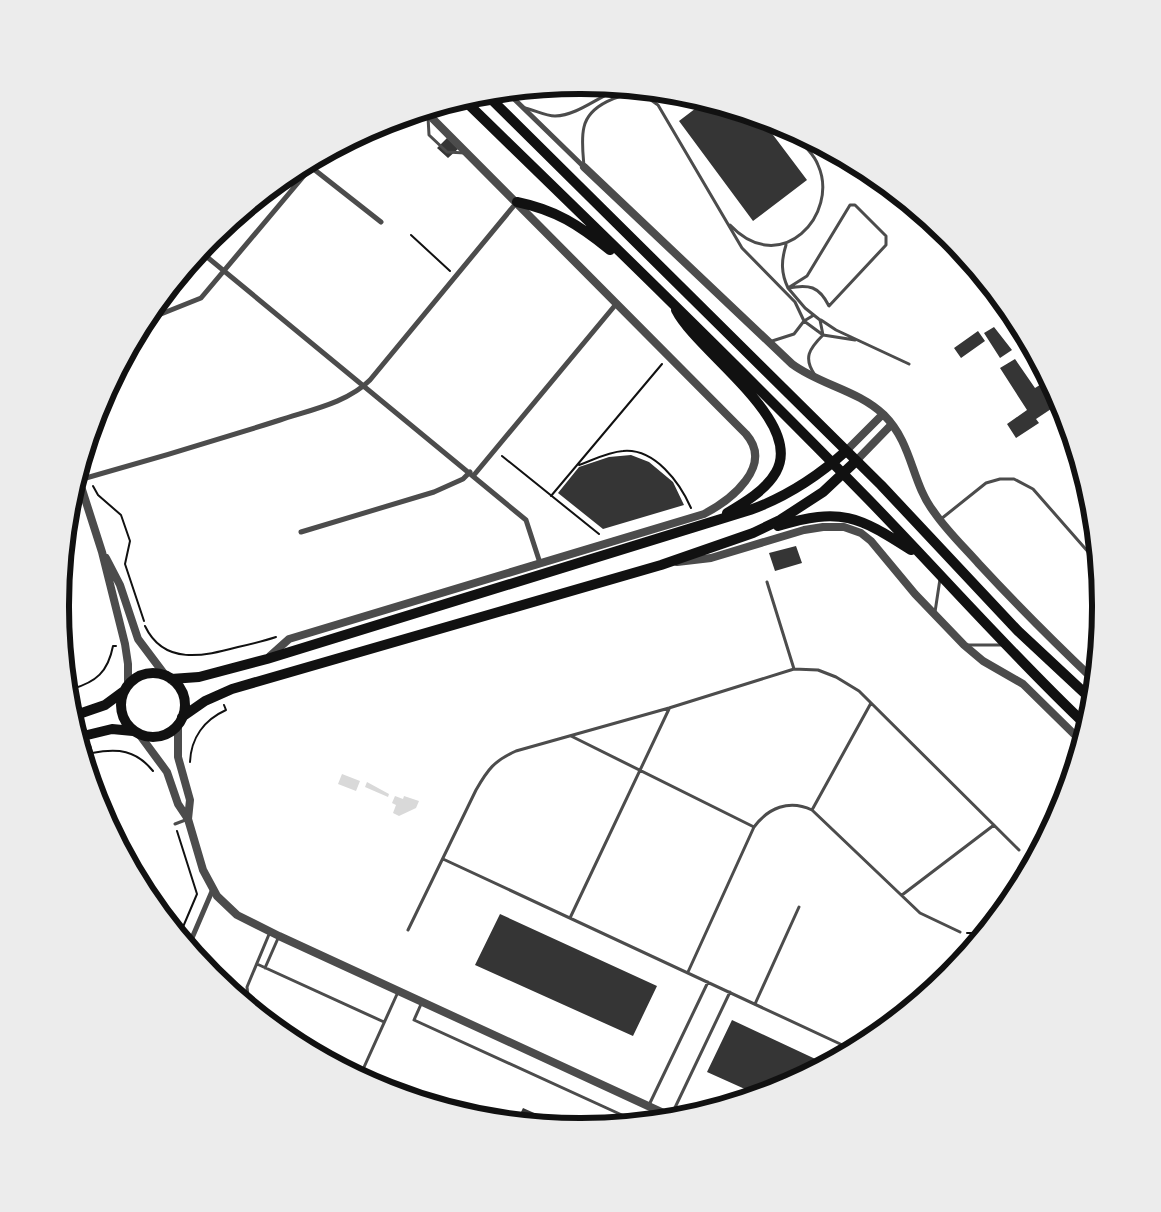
<svg xmlns="http://www.w3.org/2000/svg" width="1161" height="1212" font-family="'Times New Roman',serif">
	<style>
		.water { fill: #d9d9d9 }
		.building { fill: #353535 }
		.lines { fill: none; stroke-linecap: round; stroke-linejoin: round }
		.path { stroke: #111; stroke-width: 2 }
		.service { stroke: #4c4c4c; stroke-width: 3 }
		.minor { stroke: #4c4c4c; stroke-width: 5 }
		.tertiary { stroke: #4c4c4c; stroke-width: 8 }
		.primary { stroke: #111; stroke-width: 10 }
		.rim { fill: none; stroke: #111; stroke-width: 6 }
	</style>
	<rect width="100%" height="100%" fill="#fff"/>
	<!-- water -->
	<path class="water" d="M342 774 360 781 356 791 338 784Z
		M367 782 389 794 388 797 365 787Z
		M395 796 403 799 404 796 419 801 416 808 399 816 393 813 396 805 392 803Z"/>
	<!-- building -->
	<path class="building" d="M704 102 761 119 807 180 753 221 679 121Z
		M447 138 458 149 448 158 437 148Z
		M994 327 1012 350 1000 358 984 333Z
		M978 331 985 341 961 358 954 348Z
		M1015 359 1035 388 1043 383 1057 405 1036 419 1039 423 1016 438 1007 424 1027 410 1000 368Z
		M631 455 649 462 673 482 684 505 603 529 558 493 579 467 609 457Z
		M796 546 802 563 775 571 769 553Z
		M500 914 657 986 633 1036 475 965Z
		M732 1020 824 1063 779 1087 756 1094 707 1072Z
		M523 1108 559 1124 517 1120Z"/>
	<g class="lines">
		<!-- path -->
		<path class="path" d="M411 235 450 271
			M502 456 599 534
			M84 457 88 469
			M579 465C593 460 608 452 623 451 655 448 680 483 691 508
			M93 486 98 495 121 515 130 541 125 564 144 621
			M551 496 662 364
			M145 626C164 666 204 656 238 647 251 644 264 641 276 637
			M77 704 72 689C96 682 108 672 113 646H116
			M90 745 92 753C118 748 136 750 153 771
			M190 762C191 738 204 720 226 710L224 705
			M177 831 197 894 180 934
			M967 933H982"/>
		<!-- service -->
		<path class="service" d="M525 108C534 110 546 116 555 116 579 115 598 96 620 89
			M428 117 429 135 447 152 465 153
			M584 166C583 154 581 139 584 127 589 105 621 92 641 95 647 96 653 102 658 105L742 248 795 302 804 321 794 334 769 342
			M730 225C781 279 840 214 818 165 813 152 798 140 788 130
			M786 245C781 261 781 273 788 288L807 276 850 205H855L886 236V245L829 306C819 286 809 284 788 288L805 308 820 320 823 335 804 321 814 315
			M821 320 836 330 909 364
			M815 375C803 358 809 349 823 335L855 340
			M941 519 986 483 1000 479H1014L1033 489 1097 562
			M767 582 794 669
			M935 612 940 579
			M967 645H1004
			M571 736 754 827
			M812 810 871 703
			M175 824 188 819
			M443 859 851 1049
			M902 895 994 825
			M570 918 669 709
			M408 930 476 790C488 769 494 761 516 751L669 708 794 669 818 670 836 677 859 691 1019 850
			M257 964 384 1022
			M265 968 279 936
			M688 972 754 827C768 808 789 799 812 810L920 913 960 932
			M422 1002 414 1020 635 1121
			M755 1004 799 907
			M254 1008 248 996 247 987 270 932
			M360 1076 398 992
			M649 1105 708 982
			M671 1116 730 992"/>
		<!-- minor -->
		<path class="minor" d="M508 93 584 167
			M311 167 381 222
			M201 252 526 520 540 563
			M146 320 201 298 318 159
			M474 475 617 303
			M79 480C147 461 214 441 280 420 310 410 347 403 370 380L517 202
			M301 532 434 492 463 479 470 472
			M189 945 213 889"/>
		<!-- tertiary -->
		<path class="tertiary" d="M584 167 792 364C820 385 858 390 884 415 913 444 911 482 934 512 947 531 964 547 979 564 1016 604 1054 642 1094 680
			M846 451 883 414
			M856 461 892 424
			M78 477 102 552 125 644 128 664V685
			M106 558 120 585 138 639 165 675
			M677 562 711 558 804 530 823 527H844L861 533 871 541 915 594 964 645 983 661 1023 684 1081 741
			M270 656 289 639 704 514C731 500 774 466 746 434L426 112
			M178 724V757L190 800 188 819
			M139 734 167 772 178 804 188 819 203 870 217 896 237 915 279 936 672 1117"/>
		<!-- primary -->
		<path class="primary" d="M487 95 881 485 1018 631 1092 700
			M464 100C600 232 735 363 868 499 941 574 1010 653 1086 725
			M517 202C556 210 579 225 610 250
			M676 310C697 352 805 421 776 472 766 490 744 503 727 513
			M778 526C841 507 858 516 911 550
			M121 705a32 32 0 1 1 64 0a32 32 0 1 1-64 0Z
			M171 679 199 677 267 659 750 510C786 497 817 477 846 451
			M73 716 105 705 124 691
			M182 717 205 701 232 689 661 565 753 533 780 520 823 492 856 461
			M79 737 112 729 133 731"/>
	</g>
	<!-- crop -->
	<path d="M0 0H1161V1212H0ZM580 94H581A511 511 0 0 1 1092 605V607A511 511 0 0 1 581 1118H580A511 511 0 0 1 69 607V605A511 511 0 0 1 580 94Z" fill="#ececec" fill-rule="evenodd"/>
	<path class="rim" d="M580 94H581A511 511 0 0 1 1092 605V607A511 511 0 0 1 581 1118H580A511 511 0 0 1 69 607V605A511 511 0 0 1 580 94Z"/>
</svg>
